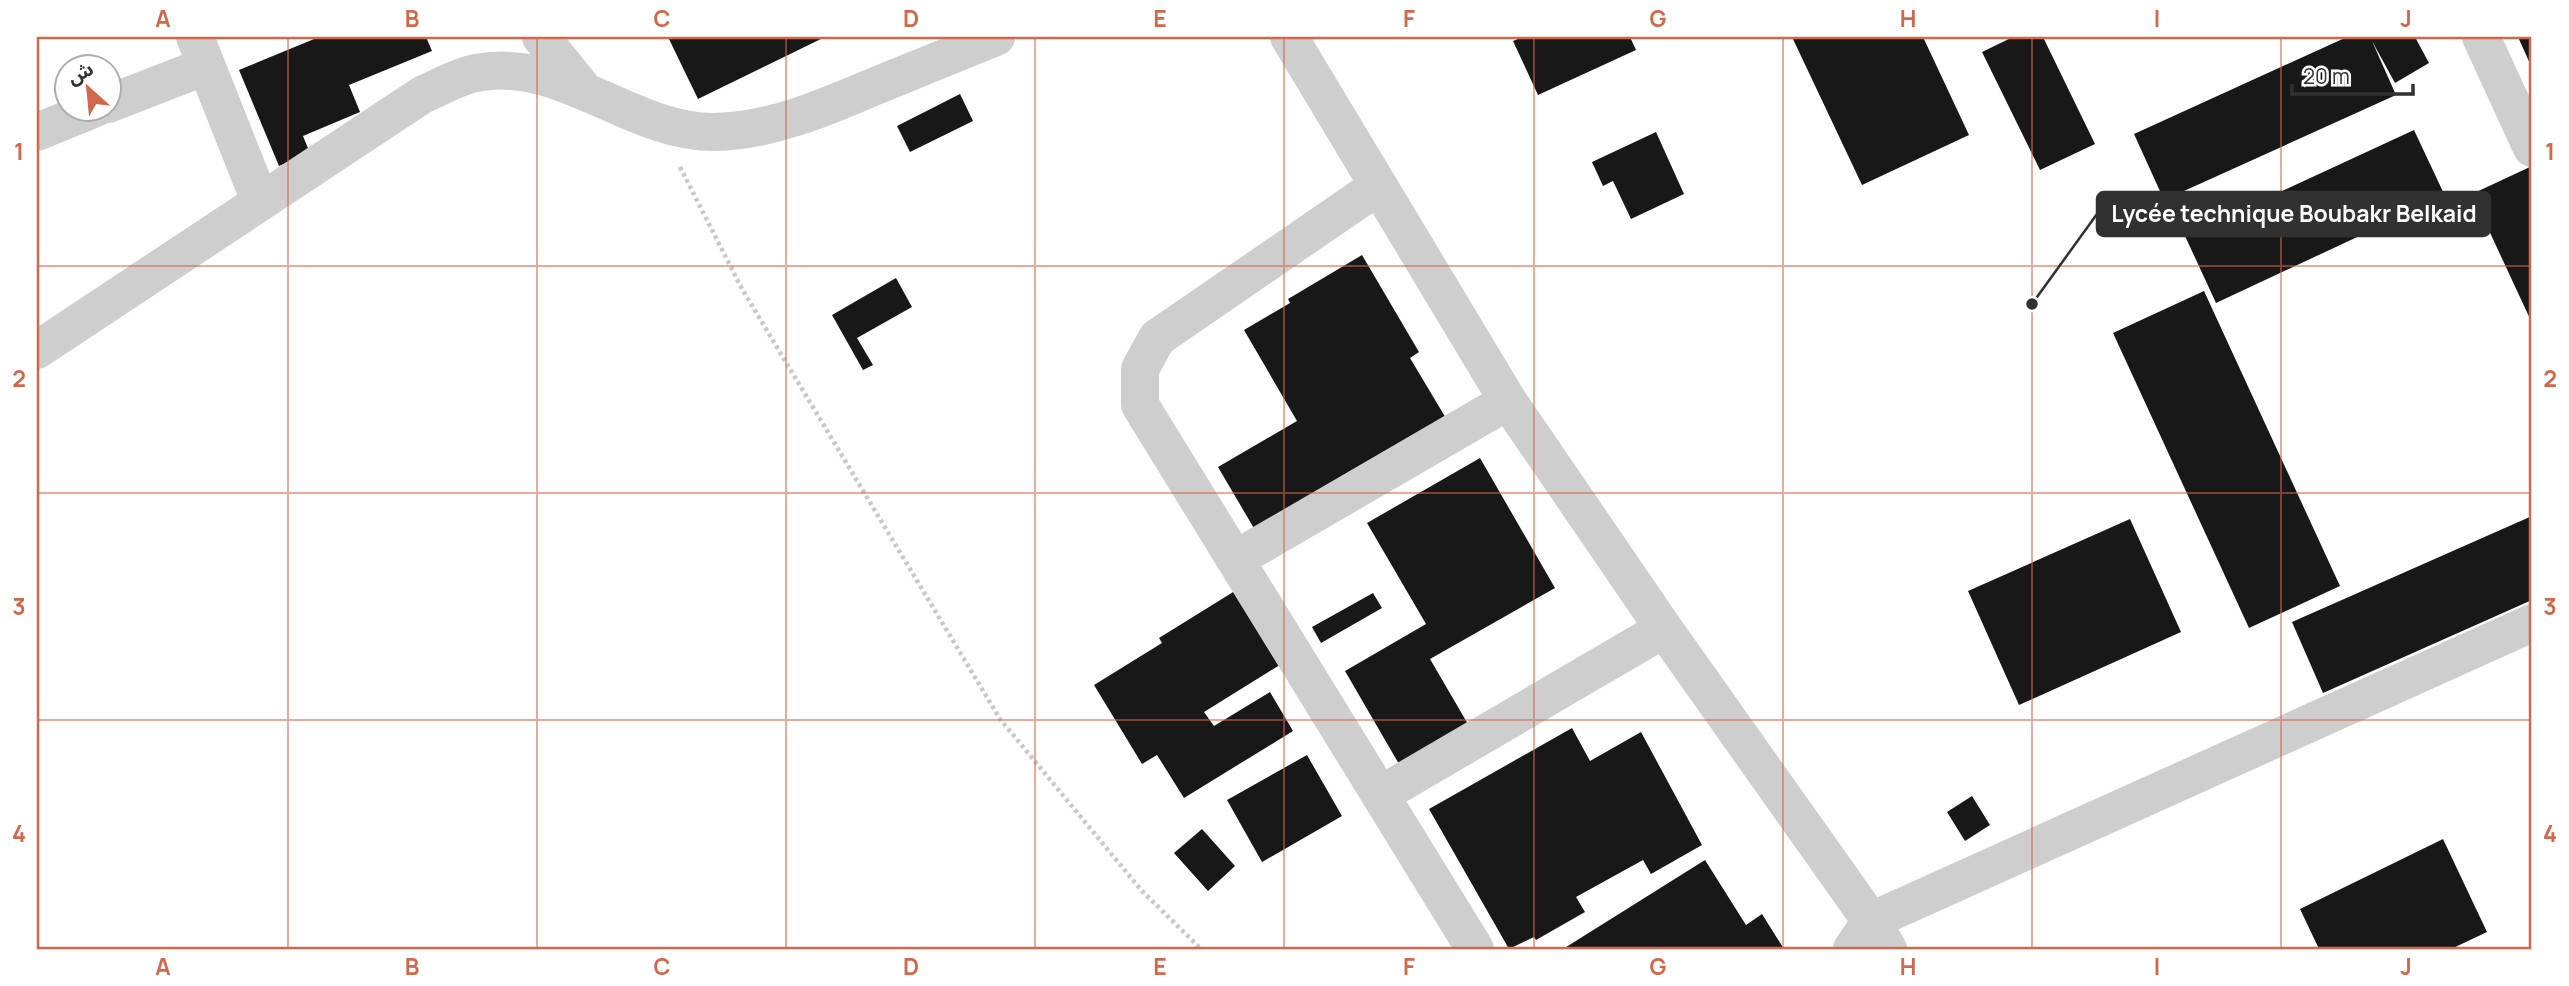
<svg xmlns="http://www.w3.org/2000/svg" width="2569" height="986" font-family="Manrope,'Noto Sans Arabic',sans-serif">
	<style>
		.building { fill: #181818 }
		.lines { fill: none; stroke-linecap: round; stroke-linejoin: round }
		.path { stroke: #c8c8c8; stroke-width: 4.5; stroke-dasharray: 3.5 3.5; stroke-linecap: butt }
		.minor { stroke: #cecece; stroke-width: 38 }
		.grid { fill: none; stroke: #d0684b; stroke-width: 2; stroke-opacity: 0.55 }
		.leader { fill: none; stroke: #313131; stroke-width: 2.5 }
		.callout-dot { fill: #313131; stroke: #fff; stroke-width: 2.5 }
		.callout { fill: #313131; stroke: #313131; stroke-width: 2.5 }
		.callout-label { font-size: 23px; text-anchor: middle; font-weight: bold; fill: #fff }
		.neatline { fill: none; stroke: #d0684b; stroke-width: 2.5 }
		.grid-label { font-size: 23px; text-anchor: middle; font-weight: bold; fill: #d0684b }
	</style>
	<rect width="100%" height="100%" fill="#fff"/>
	<!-- building -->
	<path class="building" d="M319 37H426L432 51 349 85 360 112 303 136 310 153 279 166 239 70Z
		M668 37H825L698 99Z
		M1523 37H1630L1636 50 1538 95 1513 41Z
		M1792 37H1923L1969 135 1862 185Z
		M2013 37H2043L2095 144 2040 170 1982 52Z
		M2347 37H2415L2429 63 2395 83 2372 41 2396 95 2164 200 2134 134Z
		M2518 37H2532V68Z
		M960 94 973 121 910 152 897 126Z
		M2414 130 2445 196 2216 303 2185 236Z
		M1656 132 1684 194 1631 219 1613 181 1603 186 1592 162Z
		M2532 166V323L2472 194Z
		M1362 255 1419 352 1410 358 1453 430 1262 542 1218 467 1297 421 1244 330 1290 303 1288 299Z
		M896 278 912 307 857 338 873 365 863 370 832 315Z
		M2204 291 2340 586 2249 628 2113 333Z
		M1480 458 1555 588 1430 659 1479 743 1410 783 1345 671 1426 624 1367 523Z
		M2532 516V600L2323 693 2292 622Z
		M2130 519 2181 632 2019 705 1968 591Z
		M1238 589 1283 663 1204 712 1214 726 1270 692 1293 731 1184 798 1157 755 1142 764 1094 685 1162 643 1159 638Z
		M1373 593 1382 608 1321 643 1312 627Z
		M1572 728 1590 761 1641 732 1702 845 1651 874 1643 860 1576 897 1585 912 1536 940 1534 937 1509 949 1429 809Z
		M1307 755 1342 816 1262 862 1227 800Z
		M1972 796 1990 825 1965 841 1947 812Z
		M1202 829 1235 866 1208 891 1174 853Z
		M2443 839 2487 932 2451 949H2319L2300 909Z
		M1705 860 1746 925 1762 914 1784 949H1563Z"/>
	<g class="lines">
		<!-- path -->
		<path class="path" d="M680 167 742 289 1000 719 1142 891 1201 949"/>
		<!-- minor -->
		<path class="minor" d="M195 37 260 201
			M541 37 583 89
			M1289 37 1508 401 1664 629 1871 921 1888 949
			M2481 37 2532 148
			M108 104 206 66
			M37 132 96 108
			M1377 187 1157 338 1140 369V405L1475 949
			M37 350 422 95C439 88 458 76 476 73 562 56 631 133 715 132 770 131 824 108 873 87 914 70 955 54 996 37
			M1236 559 1508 401
			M1380 795 1664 629
			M1852 949 1871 921 2532 623"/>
	</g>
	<!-- grid -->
	<path class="grid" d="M288 37V949M537 37V949M786 37V949M1035 37V949M1284 37V949M1534 37V949M1783 37V949M2032 37V949M2281 37V949M37 266H2532M37 493H2532M37 720H2532"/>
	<!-- callouts -->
	<path class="leader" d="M2032 304L2097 214"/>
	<circle class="callout-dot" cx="2032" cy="304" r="7"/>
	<rect class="callout" x="2097" y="192" width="393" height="44" rx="7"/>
	<g class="callout-label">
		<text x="2294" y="222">Lycée technique Boubakr Belkaid</text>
	</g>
	<!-- border -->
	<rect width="2569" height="986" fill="none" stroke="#ffffff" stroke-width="77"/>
	<!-- north arrow -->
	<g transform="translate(88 88) rotate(333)"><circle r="33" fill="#ffffff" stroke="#adadad" stroke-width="2"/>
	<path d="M0-5L12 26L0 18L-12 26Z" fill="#d0684b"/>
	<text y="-10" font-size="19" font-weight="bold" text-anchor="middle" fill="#313131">ش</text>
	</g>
	<!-- scale -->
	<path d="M2292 84v10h121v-10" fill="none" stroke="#313131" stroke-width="3.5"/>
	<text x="2303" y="84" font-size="21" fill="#313131" stroke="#ffffff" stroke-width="5" paint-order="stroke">20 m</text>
	<rect x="38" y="38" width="2492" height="910" class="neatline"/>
	<g class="grid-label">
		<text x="163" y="27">A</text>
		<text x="412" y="27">B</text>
		<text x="662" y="27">C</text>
		<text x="911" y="27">D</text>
		<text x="1160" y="27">E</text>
		<text x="1409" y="27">F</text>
		<text x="1658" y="27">G</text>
		<text x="1908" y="27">H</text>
		<text x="2157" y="27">I</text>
		<text x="2406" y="27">J</text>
		<text x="19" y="160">1</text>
		<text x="2550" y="160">1</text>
		<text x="19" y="387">2</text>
		<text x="2550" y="387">2</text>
		<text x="19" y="615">3</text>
		<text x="2550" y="615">3</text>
		<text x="19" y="842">4</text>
		<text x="2550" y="842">4</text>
		<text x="163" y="975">A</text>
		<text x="412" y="975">B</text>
		<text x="662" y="975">C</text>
		<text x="911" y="975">D</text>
		<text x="1160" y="975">E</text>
		<text x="1409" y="975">F</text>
		<text x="1658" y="975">G</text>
		<text x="1908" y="975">H</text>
		<text x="2157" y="975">I</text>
		<text x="2406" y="975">J</text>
	</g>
</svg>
